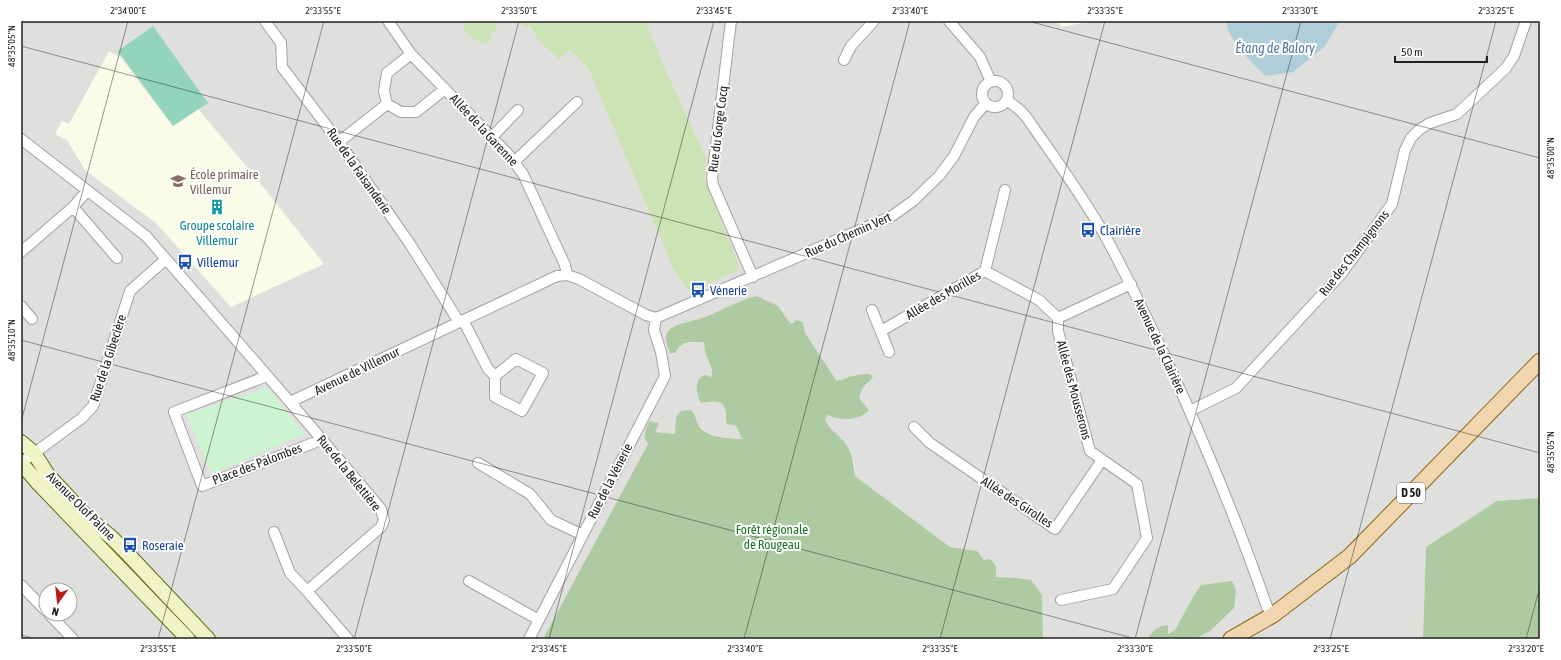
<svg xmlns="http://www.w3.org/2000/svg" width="1561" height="660" font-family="'Asap Condensed',sans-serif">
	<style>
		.residential { fill: #dfdfde; fill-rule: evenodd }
		.education { fill: #fbfce7 }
		.grass { fill: #cce3b6 }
		.forest { fill: #aecaa3 }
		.park { fill: #cdf4d1 }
		.pitch { fill: #92d5bc }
		.water { fill: #b0ced8 }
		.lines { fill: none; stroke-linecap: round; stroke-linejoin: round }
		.minor-casing { stroke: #a2a2a2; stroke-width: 12 }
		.secondary-casing { stroke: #626d14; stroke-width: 16 }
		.primary-casing { stroke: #8b6614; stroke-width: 17 }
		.minor { stroke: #fff; stroke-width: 10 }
		.secondary { stroke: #eff3c5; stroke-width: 14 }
		.primary { stroke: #f1d5ae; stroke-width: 15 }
		.ticks { fill: none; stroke: #212121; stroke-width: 1; stroke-opacity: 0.45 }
		.labels { text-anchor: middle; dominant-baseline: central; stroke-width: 4; stroke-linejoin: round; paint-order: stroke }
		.shield { fill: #fff; stroke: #646464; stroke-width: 1 }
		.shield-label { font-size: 12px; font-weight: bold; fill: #212121 }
		.street-label { font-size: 13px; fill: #212121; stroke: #fff }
		.education-label { font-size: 13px; fill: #785e54; stroke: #fff; text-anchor: start }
		.culture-label { font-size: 13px; fill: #0d838f; stroke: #fff }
		.transit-label { font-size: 13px; fill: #164399; stroke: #fff; text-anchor: start }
		.park-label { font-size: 13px; fill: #1b7424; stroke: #fff }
		.water-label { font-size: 14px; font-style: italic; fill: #55799f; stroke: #fff }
		.neatline { fill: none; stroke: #212121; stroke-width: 1.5 }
		.ticks-label { font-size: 10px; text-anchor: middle; fill: #212121 }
	</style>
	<rect width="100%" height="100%" fill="#f0eee9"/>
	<!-- residential -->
	<path class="residential" d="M21 21H466L491 39V34L498 21H516L526 27 529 26 538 40 559 59 570 50 589 70 673 268 689 292 739 265 705 181 706 158 660 57 646 21H1540V498L1497 501 1426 547 1423 639H1195L1210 631 1179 622 1175 630 1168 634 1167 625 1151 632 1148 639H1043L1042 595 1016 578 996 577V566L984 560 977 551 950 547 855 476V465L845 443 827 426 825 419 828 415 869 409 859 399 862 389 869 383 848 377 841 381 836 380 805 333 803 322 792 324 789 322 778 306 745 299 711 316 673 326 675 353 678 346 682 343 704 342 705 352 712 370V376L709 377 713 400 723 404 725 406 726 421 727 424 736 426 742 439 716 437 709 435 698 424 696 415 675 434 655 432 645 440 648 444 543 639H21ZM46 590H70V614H46Z"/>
	<!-- education -->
	<path class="education" d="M1059 21H1094L1060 27Z
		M109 51 121 58 173 126 198 109 253 174 324 264 231 307 156 223 85 170 67 140 55 134 62 121 69 124Z"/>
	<!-- grass -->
	<path class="grass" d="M466 21H498L496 24 497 28 491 34V39L486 45 470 37 463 29Z
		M516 21H646L660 57 706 158 705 181 739 265 736 272 689 292 673 268 589 70 570 50 559 59 538 40 530 26 526 27Z"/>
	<!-- forest -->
	<path class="forest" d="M757 296 778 306 789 322 792 324 796 320 803 322 805 333 836 380C842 381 844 379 849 377 856 375 863 374 870 374L873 377 862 389 859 398 869 410C858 421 842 421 828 415L825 419C829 430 838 434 845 443 852 452 854 465 855 476L950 547 977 551 984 560 990 559 996 566V577L1016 578 1031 580 1042 595 1043 639H543L648 444C642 437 646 429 649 421L659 423 655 432 675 434 676 417 681 411 691 410C696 415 695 417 698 424 705 439 728 438 742 439L736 426 727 424C725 420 726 418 726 414 725 398 713 401 701 403 696 394 693 377 706 375L709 377 712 376V370L705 352 704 342C690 342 682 340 675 353H670C668 347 664 339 667 333 673 324 682 324 691 321 715 316 734 301 757 296Z
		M1540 498V639H1423L1426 547 1497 501Z
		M1232 581 1236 590 1234 608 1210 631 1195 639H1148C1152 630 1158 626 1168 625V634L1175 630 1193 597 1201 585Z"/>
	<!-- park -->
	<path class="park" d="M267 388 305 434 211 474 186 414Z"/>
	<!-- pitch -->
	<path class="pitch" d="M153 26 208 103 173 126 118 51Z"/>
	<!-- water -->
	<path class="water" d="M1226 21H1340L1325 46 1293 72 1265 76C1253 63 1227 39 1226 21Z"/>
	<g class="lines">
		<!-- minor casing -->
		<g class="minor-casing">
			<path id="minor" d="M265 21 281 43 282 67 339 142 410 244 459 322
				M388 21 411 54 508 154 523 174 565 265 567 275
				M731 21 712 178 713 185 753 277
				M949 21 980 57 991 82
				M411 54 387 73 384 91 387 104 401 112H416L445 89
				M844 60 851 46 874 21
				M982 94a13 13 0 1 1 26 0a13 13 0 1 1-26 0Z
				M1007 100 1021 111 1027 118C1053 156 1081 193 1104 234 1127 275 1147 318 1167 361 1204 441 1238 523 1267 607L1273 615
				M492 137 518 110
				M21 139 146 236 290 402 557 276 567 275 579 279 646 315 656 318 892 216 913 201 939 176 954 156 974 117 986 103
				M339 142 387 104
				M514 162 577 102
				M87 191 73 207 117 258
				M21 252 73 207
				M985 271 1005 190
				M21 306 32 319
				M872 310 889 352
				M1058 318V331L1090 451 1137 484 1147 538 1113 589 1061 600
				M463 320 488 369 495 376
				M881 331 985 271 1039 300 1058 318 1131 284
				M516 359 543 373 522 411 495 397V376Z
				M267 376 174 412 202 486 321 440
				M290 402 381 509 384 520 381 527 307 591 348 639
				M1190 411 1236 388 1342 273 1392 204 1405 150 1411 138 1420 129 1430 123 1457 114 1506 68 1514 56 1526 21
				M914 427 930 443 1055 529 1102 460
				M21 463 82 418 93 406 130 291 166 259
				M478 463 530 494 551 520 583 535
				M274 532 290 573 307 591
				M469 581 539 620
				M21 585 46 611
				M49 614 73 639
				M529 639 665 376 661 352 654 330 656 318"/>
		</g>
		<!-- secondary casing -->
		<g class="secondary-casing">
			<path id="secondary" d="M21 442 34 453 48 475 88 518 111 537 126 552 208 639
				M21 463 38 483 188 639"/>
		</g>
		<!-- primary casing -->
		<g class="primary-casing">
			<path id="primary" d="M1231 639 1273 615 1350 556 1540 361"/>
		</g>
		<!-- minor -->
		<use href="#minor" class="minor"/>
		<!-- secondary -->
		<use href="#secondary" class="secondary"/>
		<!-- primary -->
		<use href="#primary" class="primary"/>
	</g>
	<!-- ticks -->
	<path class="ticks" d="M1028 21 1540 158M21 46 1540 453M21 340 1136 639M21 422 128 21M21 635 37 639M158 639 324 21M354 639 519 21M549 639 714 21M744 639 910 21M940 639 1105 21M1135 639 1301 21M1330 639 1496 21M1526 639 1540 586"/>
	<!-- icons -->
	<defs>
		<g id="school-bare" transform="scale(1.2)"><path d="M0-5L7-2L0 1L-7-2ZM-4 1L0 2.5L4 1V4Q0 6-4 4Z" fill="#8d6e63" stroke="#fff" stroke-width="2.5" paint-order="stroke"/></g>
		<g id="building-bare" transform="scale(1.2)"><path d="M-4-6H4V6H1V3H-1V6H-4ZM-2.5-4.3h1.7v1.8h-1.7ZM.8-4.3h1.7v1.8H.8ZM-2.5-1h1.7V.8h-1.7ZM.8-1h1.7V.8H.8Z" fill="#0f9aa8" stroke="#fff" stroke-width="2.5" paint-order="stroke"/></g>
		<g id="bus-bare" transform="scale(1.2)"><path d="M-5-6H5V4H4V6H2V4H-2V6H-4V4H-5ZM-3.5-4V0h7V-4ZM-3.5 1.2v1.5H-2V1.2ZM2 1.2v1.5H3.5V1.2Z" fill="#1a4fb4" stroke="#fff" stroke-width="2.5" paint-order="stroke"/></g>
	</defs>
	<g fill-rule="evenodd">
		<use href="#school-bare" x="178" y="181"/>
		<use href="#building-bare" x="217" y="207"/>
		<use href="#bus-bare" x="1088" y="230"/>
		<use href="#bus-bare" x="185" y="262"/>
		<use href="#bus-bare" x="698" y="290"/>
		<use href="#bus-bare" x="130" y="545"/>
	</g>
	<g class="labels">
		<!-- shield labels -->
		<rect class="shield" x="1397" y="483" width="28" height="20" rx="3"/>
		<g class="shield-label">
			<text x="1411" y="493">D 50</text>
		</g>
		<!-- street labels -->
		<g class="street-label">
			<text transform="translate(718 129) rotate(-83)">Rue du Gorge Cocq</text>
			<text transform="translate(484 130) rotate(47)">Allée de la Garenne</text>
			<text transform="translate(359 171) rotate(55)">Rue de la Faisanderie</text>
			<text transform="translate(848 235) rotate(-24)">Rue du Chemin Vert</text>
			<text transform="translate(1354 253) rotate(-52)">Rue des Champignons</text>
			<text transform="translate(943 295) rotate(-30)">Allée des Morilles</text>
			<text transform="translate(1160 346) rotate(65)">Avenue de la Clairière</text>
			<text transform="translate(108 358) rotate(-72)">Rue de la Gibecière</text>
			<text transform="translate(357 371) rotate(-26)">Avenue de Villemur</text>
			<text transform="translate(1074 390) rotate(75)">Allée des Mousserons</text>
			<text transform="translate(257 464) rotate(-21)">Place des Palombes</text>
			<text transform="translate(349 473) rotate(51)">Rue de la Belettière</text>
			<text transform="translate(610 481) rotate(-63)">Rue de la Vénerie</text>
			<text transform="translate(1017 502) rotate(33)">Allée des Girolles</text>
			<text transform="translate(81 506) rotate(45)">Avenue Olof Palme</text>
		</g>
		<!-- education labels -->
		<g class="education-label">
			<text x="190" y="174">École primaire<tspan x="190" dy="15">Villemur</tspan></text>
		</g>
		<!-- culture labels -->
		<g class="culture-label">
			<text x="217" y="225">Groupe scolaire<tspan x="217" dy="15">Villemur</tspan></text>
		</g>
		<!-- transit labels -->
		<g class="transit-label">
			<text x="1100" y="230">Clairière</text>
			<text x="197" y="262">Villemur</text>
			<text x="710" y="290">Vénerie</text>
			<text x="142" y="545">Roseraie</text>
		</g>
		<!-- park labels -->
		<g class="park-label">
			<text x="772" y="529">Forêt régionale<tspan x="772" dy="15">de Rougeau</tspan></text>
		</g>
		<!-- water labels -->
		<g class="water-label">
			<text x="1275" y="48">Étang de Balory</text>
		</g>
	</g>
	<!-- border -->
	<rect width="1561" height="660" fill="none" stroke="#ffffff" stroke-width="44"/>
	<!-- north arrow -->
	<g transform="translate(58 602) rotate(195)"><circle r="19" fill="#ffffff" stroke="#a6a6a6"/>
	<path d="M0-3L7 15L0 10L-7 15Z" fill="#b91d1a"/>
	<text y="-6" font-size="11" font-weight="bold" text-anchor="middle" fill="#212121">N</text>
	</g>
	<!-- scale -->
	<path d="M1395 56v6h92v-6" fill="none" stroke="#212121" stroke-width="2"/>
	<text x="1401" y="56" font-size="12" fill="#212121" stroke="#ffffff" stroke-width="3" paint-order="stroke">50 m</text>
	<rect x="22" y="22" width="1517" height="616" class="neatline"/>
	<g class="ticks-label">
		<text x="128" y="14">2°34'00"E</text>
		<text x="323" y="14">2°33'55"E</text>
		<text x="519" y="14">2°33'50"E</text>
		<text x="714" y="14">2°33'45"E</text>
		<text x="910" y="14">2°33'40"E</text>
		<text x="1105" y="14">2°33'35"E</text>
		<text x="1300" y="14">2°33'30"E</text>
		<text x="1496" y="14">2°33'25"E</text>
		<text transform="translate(11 46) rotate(-90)" y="4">48°35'05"N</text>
		<text transform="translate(1550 158) rotate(-90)" y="4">48°35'00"N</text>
		<text transform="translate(11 340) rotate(-90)" y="4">48°35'10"N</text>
		<text transform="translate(1550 452) rotate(-90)" y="4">48°35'05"N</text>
		<text x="158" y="652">2°33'55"E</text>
		<text x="354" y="652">2°33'50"E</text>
		<text x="549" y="652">2°33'45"E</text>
		<text x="745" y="652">2°33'40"E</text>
		<text x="940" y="652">2°33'35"E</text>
		<text x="1135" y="652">2°33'30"E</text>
		<text x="1331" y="652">2°33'25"E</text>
		<text x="1526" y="652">2°33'20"E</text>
	</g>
</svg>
